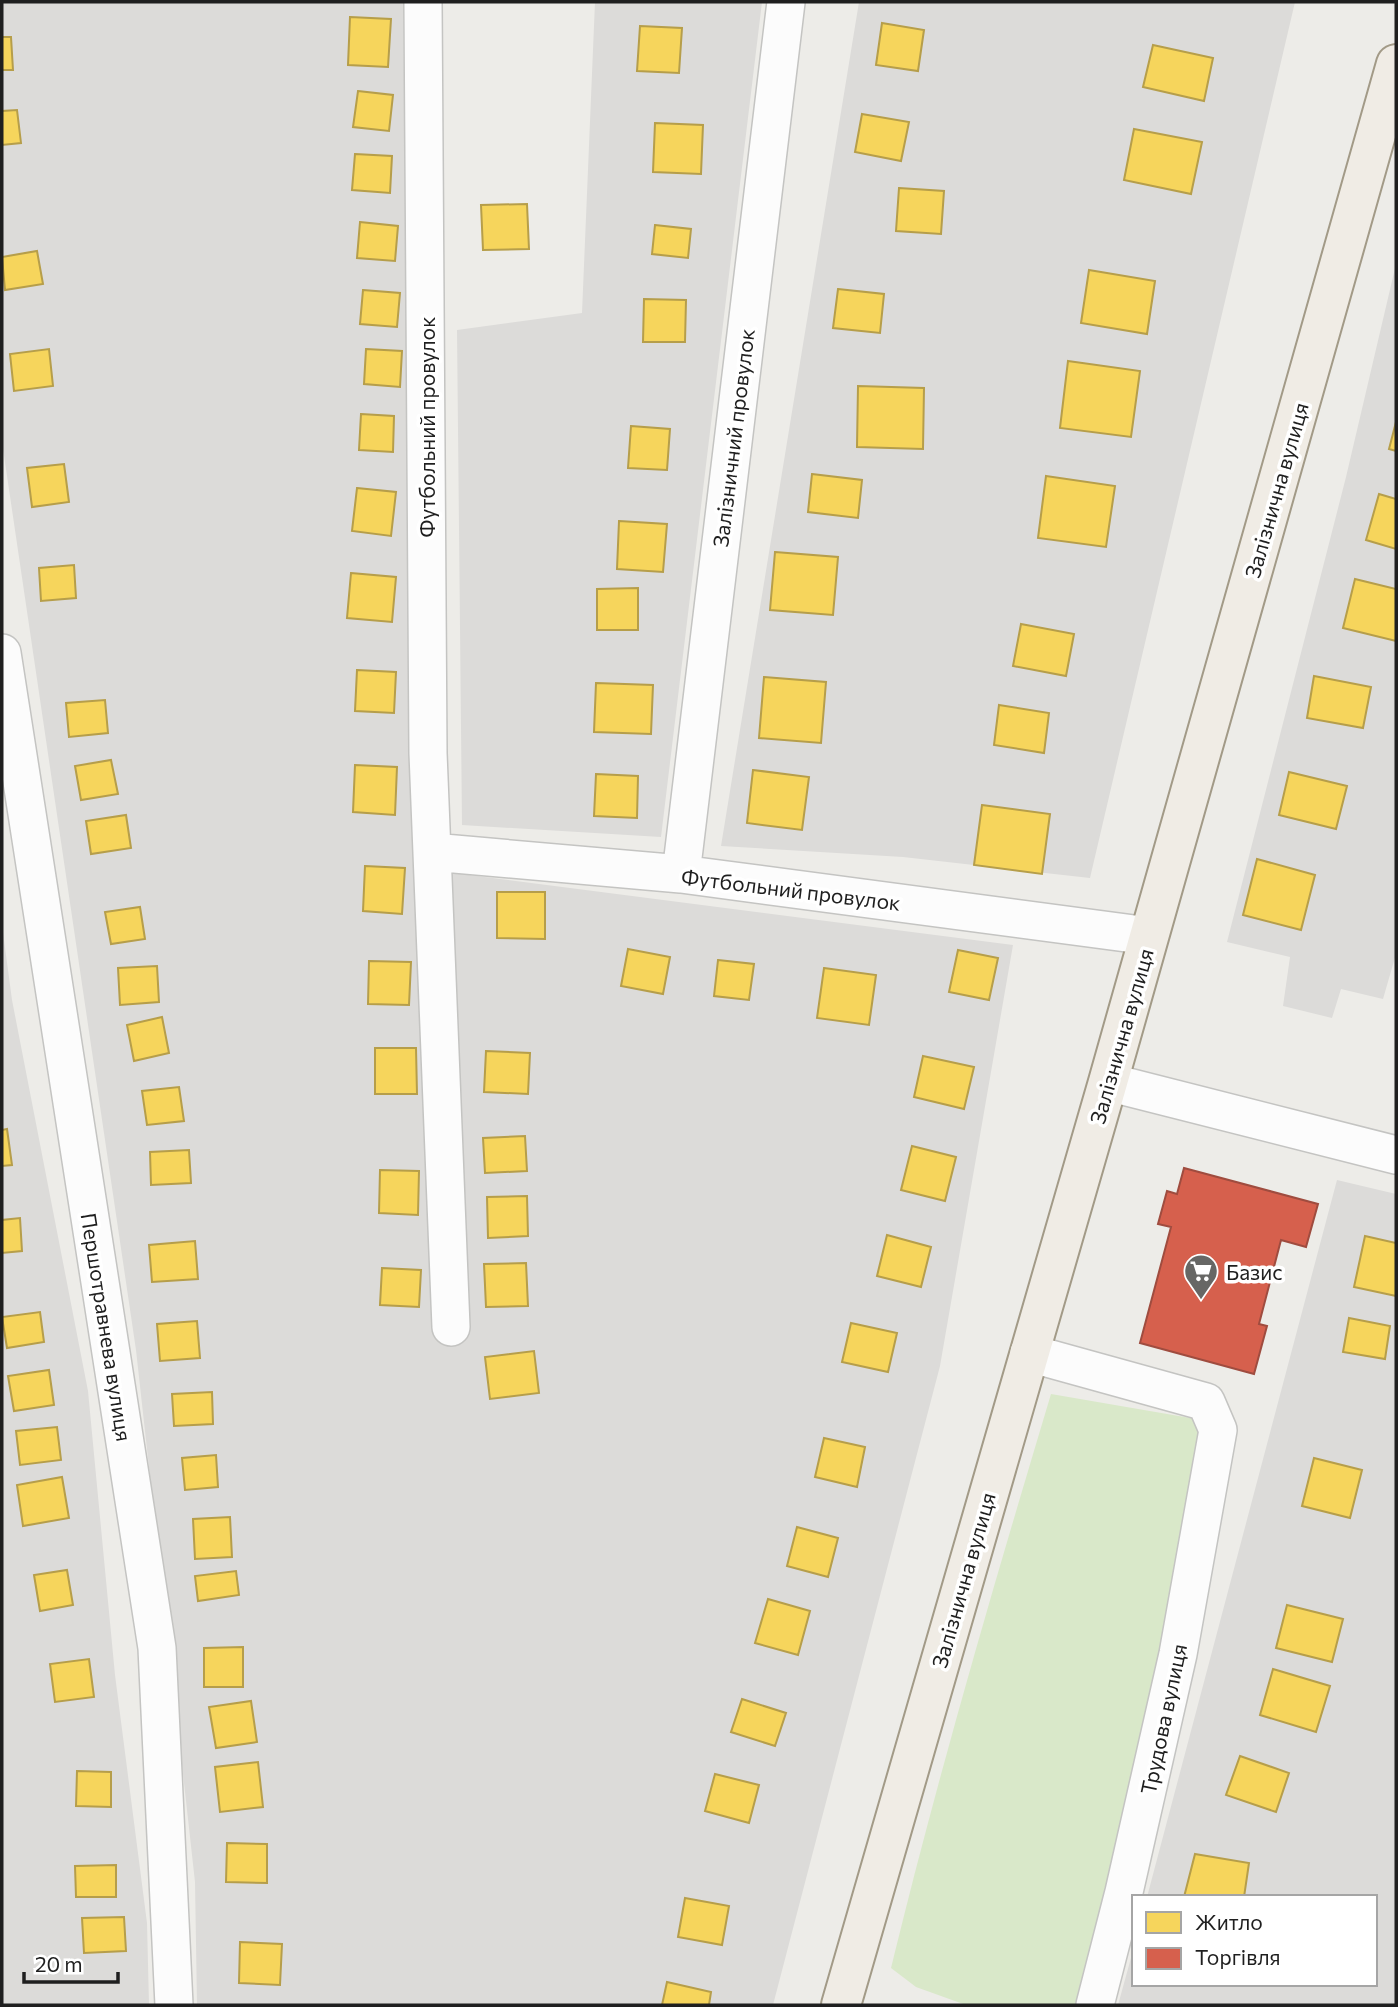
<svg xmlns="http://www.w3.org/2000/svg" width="1398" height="2007" font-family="Commissioner,sans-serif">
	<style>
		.residential { fill: #dcdbd9 }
		.grass { fill: #d9e8c9 }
		.homes { fill: #f6d55c; stroke: #b69e4a; stroke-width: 2 }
		.shops { fill: #d6604d; stroke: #9f4c3f; stroke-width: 2 }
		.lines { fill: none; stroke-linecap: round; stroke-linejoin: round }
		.minor-casing { stroke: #c4c4c2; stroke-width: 40 }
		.primary-casing { stroke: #a29a87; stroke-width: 42 }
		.minor { stroke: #fcfcfc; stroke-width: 37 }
		.primary { stroke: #f0ece5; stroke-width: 38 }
		.labels { text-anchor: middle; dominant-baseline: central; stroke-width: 7; stroke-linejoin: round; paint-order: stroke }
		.street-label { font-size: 21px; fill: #1f1f1f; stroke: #fff }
		.poi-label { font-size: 21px; fill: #1f1f1f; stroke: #fff; text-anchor: start }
	</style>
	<rect width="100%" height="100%" fill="#edece8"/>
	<!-- residential -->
	<path class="residential" d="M2 2H403L415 868 1013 945 940 1366 773 2005H197L195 1882 136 1350 2 442Z
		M595 2H762L661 837 462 825 457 330 582 313Z
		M859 2H1295L1090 878 903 857 721 846Z
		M1396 264V954L1383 999 1341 989 1332 1018 1283 1006 1290 957 1227 942 1346 477Z
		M2 925 12 1000 88 1391 115 1675 147 1923 149 2005H2Z
		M1337 1180 1396 1194V2005H1118L1134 1947V1984H1375V1897H1147Z"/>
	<!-- grass -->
	<path class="grass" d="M1051 1394 1202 1420 1183 1555 1085 2000 1078 2005H966L916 1987 891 1968C938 1775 994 1584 1051 1394Z"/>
	<!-- homes -->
	<path class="homes" d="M350 17 391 19 388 67 348 65Z
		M882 23 924 30 918 71 876 65Z
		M640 26 682 28 679 73 637 71Z
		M2 37H11L13 70H2Z
		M1153 45 1213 58 1204 101 1143 87Z
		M358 91 393 95 389 131 353 127Z
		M17 110 21 143 2 145V111Z
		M862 114 909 122 901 161 855 152Z
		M655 123 703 125 701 174 653 172Z
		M1134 129 1202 142 1191 194 1124 180Z
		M355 154 392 156 390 193 352 190Z
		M899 188 944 191 941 234 896 231Z
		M527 204 529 249 483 250 481 205Z
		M360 222 398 226 395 261 357 258Z
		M655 225 691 229 688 258 652 254Z
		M37 251 43 284 5 290 2 257Z
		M1089 270 1155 281 1147 334 1081 323Z
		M838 289 884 294 880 333 833 328Z
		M363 290 400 293 397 327 360 324Z
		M644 299 686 300 685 342H643Z
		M49 349 53 386 14 391 10 354Z
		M366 349 402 351 400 387 364 384Z
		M1068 361 1140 371 1131 437 1060 428Z
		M858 386 924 388 923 449 857 447Z
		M361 414 394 416 393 452 359 450Z
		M1396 422V451L1389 449Z
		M631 426 670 429 667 470 628 468Z
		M64 464 69 502 32 507 27 468Z
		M812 474 862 480 858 518 808 512Z
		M1046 476 1115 486 1106 547 1038 538Z
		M357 488 396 492 391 536 352 531Z
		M1379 494 1396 499V549L1366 540Z
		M619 521 667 524 663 572 617 569Z
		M775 552 838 557 833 615 770 610Z
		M74 565 76 598 41 601 39 568Z
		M351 573 396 577 392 622 347 618Z
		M1355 579 1396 589V641L1343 628Z
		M638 588V630H597V589Z
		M1021 624 1074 634 1066 676 1013 666Z
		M357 670 396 672 394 713 355 711Z
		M1314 676 1371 687 1363 728 1307 718Z
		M764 677 826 682 821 743 759 738Z
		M596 683 653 685 651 734 594 732Z
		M105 700 108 733 69 737 66 703Z
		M999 705 1049 713 1044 753 994 745Z
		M111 760 118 794 81 800 75 766Z
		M355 765 397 767 395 815 353 812Z
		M753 770 809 777 802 830 747 823Z
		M1289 772 1347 786 1336 829 1279 815Z
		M596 774 638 776 637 818 594 816Z
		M982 805 1050 814 1042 874 974 865Z
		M126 815 131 848 91 854 86 821Z
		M1257 859 1315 875 1301 930 1243 915Z
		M365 866 405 868 402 914 363 911Z
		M497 892H545V939L497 938Z
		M140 907 145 939 111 944 105 912Z
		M628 949 670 957 663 994 621 986Z
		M958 950 998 958 989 1000 949 992Z
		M718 960 754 964 749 1000 714 996Z
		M369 961 411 962 409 1005 368 1004Z
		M157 966 159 1002 120 1005 118 968Z
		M824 968 876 975 869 1025 817 1018Z
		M162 1017 169 1053 134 1061 127 1025Z
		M375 1048H416L417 1094H375Z
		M486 1051 530 1053 528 1094 484 1092Z
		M923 1056 974 1067 964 1109 914 1097Z
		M179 1087 184 1121 147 1125 142 1091Z
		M7 1129 12 1165 2 1166V1130Z
		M525 1136 527 1171 485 1173 483 1138Z
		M912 1146 956 1157 945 1201 901 1190Z
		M189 1150 191 1183 151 1185 150 1152Z
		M380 1170 419 1171 418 1215 379 1213Z
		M527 1196 528 1236 488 1238 487 1197Z
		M20 1218 22 1251 2 1253V1220Z
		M887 1235 931 1247 921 1287 877 1276Z
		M1365 1236 1396 1243V1296L1354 1287Z
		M195 1241 198 1279 152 1282 149 1245Z
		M526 1263 528 1306 486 1307 484 1264Z
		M382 1268 421 1270 419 1307 380 1305Z
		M40 1312 44 1342 7 1348 2 1317Z
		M1349 1318 1390 1326 1385 1359 1343 1352Z
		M197 1321 200 1358 160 1361 157 1324Z
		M851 1323 897 1333 888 1372 842 1362Z
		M534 1351 539 1393 490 1399 485 1357Z
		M49 1370 54 1405 14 1411 8 1376Z
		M212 1392 213 1424 174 1426 172 1394Z
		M57 1427 61 1460 20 1465 16 1431Z
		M824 1438 865 1447 857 1487 815 1477Z
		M216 1455 218 1487 185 1490 182 1458Z
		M1314 1458 1362 1470 1350 1518 1302 1506Z
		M62 1477 69 1518 23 1526 17 1485Z
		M230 1517 232 1557 195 1559 193 1519Z
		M797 1527 838 1538 828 1577 787 1566Z
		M67 1570 73 1605 40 1611 34 1575Z
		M236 1571 239 1595 198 1601 195 1576Z
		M768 1599 810 1611 798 1655 755 1643Z
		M1287 1605 1343 1619 1332 1662 1276 1648Z
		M243 1647V1687H204V1648Z
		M89 1659 94 1697 55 1702 50 1664Z
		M1273 1669 1330 1686 1316 1732 1260 1715Z
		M742 1699 786 1713 775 1746 731 1732Z
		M251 1701 257 1742 216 1748 209 1707Z
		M1240 1756 1289 1773 1276 1812 1226 1795Z
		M258 1762 263 1807 220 1812 215 1767Z
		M77 1771 111 1772V1807L76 1806Z
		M715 1774 759 1785 749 1823 705 1811Z
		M227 1843 267 1844V1883L226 1882Z
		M1195 1854 1249 1863 1244 1897H1184Z
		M116 1865V1897H76L75 1866Z
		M685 1898 729 1906 722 1945 678 1937Z
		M124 1917 126 1951 84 1953 82 1918Z
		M240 1942 282 1944 280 1985 239 1983Z
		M667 1982 711 1992 709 2005H662Z"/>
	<!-- shops -->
	<path class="shops" d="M1184 1168 1318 1204 1306 1247 1281 1240 1259 1324 1267 1326 1254 1374 1140 1343 1171 1227 1158 1224 1167 1191 1177 1194Z"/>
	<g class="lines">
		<!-- minor casing -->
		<g class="minor-casing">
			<path id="minor" d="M423 2 428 753 451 1327
				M2 653 157 1648 174 2005
				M432 852 681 874 1149 936
				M681 874 786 2
				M1108 1082 1396 1155
				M1029 1353 1206 1402 1218 1430 1178 1654 1124 1892 1095 2005"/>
		</g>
		<!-- primary casing -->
		<g class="primary-casing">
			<path id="primary" d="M841 2005 1108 1082 1396 64"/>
		</g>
		<!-- minor -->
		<use href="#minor" class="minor"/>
		<!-- primary -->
		<use href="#primary" class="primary"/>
	</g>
	<!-- icons -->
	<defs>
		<g id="supermarket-pin" transform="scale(1.75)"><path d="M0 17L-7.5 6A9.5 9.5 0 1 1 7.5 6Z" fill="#676765" stroke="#fff"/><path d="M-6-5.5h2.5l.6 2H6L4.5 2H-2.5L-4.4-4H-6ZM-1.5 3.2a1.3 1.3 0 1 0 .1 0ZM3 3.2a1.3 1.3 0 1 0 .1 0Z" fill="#fff"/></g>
	</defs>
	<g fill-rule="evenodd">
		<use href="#supermarket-pin" x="1201" y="1271"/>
	</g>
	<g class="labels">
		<!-- street labels -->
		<g class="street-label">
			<text transform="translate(426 427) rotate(-90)">Футбольний провулок</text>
			<text transform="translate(733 438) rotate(-83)">Залізничний провулок</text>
			<text transform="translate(1276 490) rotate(-74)">Залізнична вулиця</text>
			<text transform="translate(791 889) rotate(7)">Футбольний провулок</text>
			<text transform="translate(1121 1036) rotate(-74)">Залізнична вулиця</text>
			<text transform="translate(107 1327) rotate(81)">Першотравнева вулиця</text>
			<text transform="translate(963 1580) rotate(-74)">Залізнична вулиця</text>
			<text transform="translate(1163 1719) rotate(-78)">Трудова вулиця</text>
		</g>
		<!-- poi labels -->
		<g class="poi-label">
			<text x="1226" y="1271">Базис</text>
		</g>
	</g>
	<!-- border -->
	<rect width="1398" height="2007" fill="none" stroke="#1f1f1f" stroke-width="7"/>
	<!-- legend -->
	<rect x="1132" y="1895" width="245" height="91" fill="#ffffff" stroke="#a5a5a5" stroke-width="2"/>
	<rect x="1146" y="1912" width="35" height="21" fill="#f6d55c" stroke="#a5a5a5" stroke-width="2"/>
	<text x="1195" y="1930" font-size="21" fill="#1f1f1f">Житло</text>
	<rect x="1146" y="1948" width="35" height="21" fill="#d6604d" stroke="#a5a5a5" stroke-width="2"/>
	<text x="1195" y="1965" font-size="21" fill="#1f1f1f">Торгівля</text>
	<!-- scale -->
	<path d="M24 1972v10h94v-10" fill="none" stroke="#1f1f1f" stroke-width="3.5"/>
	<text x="35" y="1972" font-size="21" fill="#1f1f1f" stroke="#ffffff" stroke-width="5" paint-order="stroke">20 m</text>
</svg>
